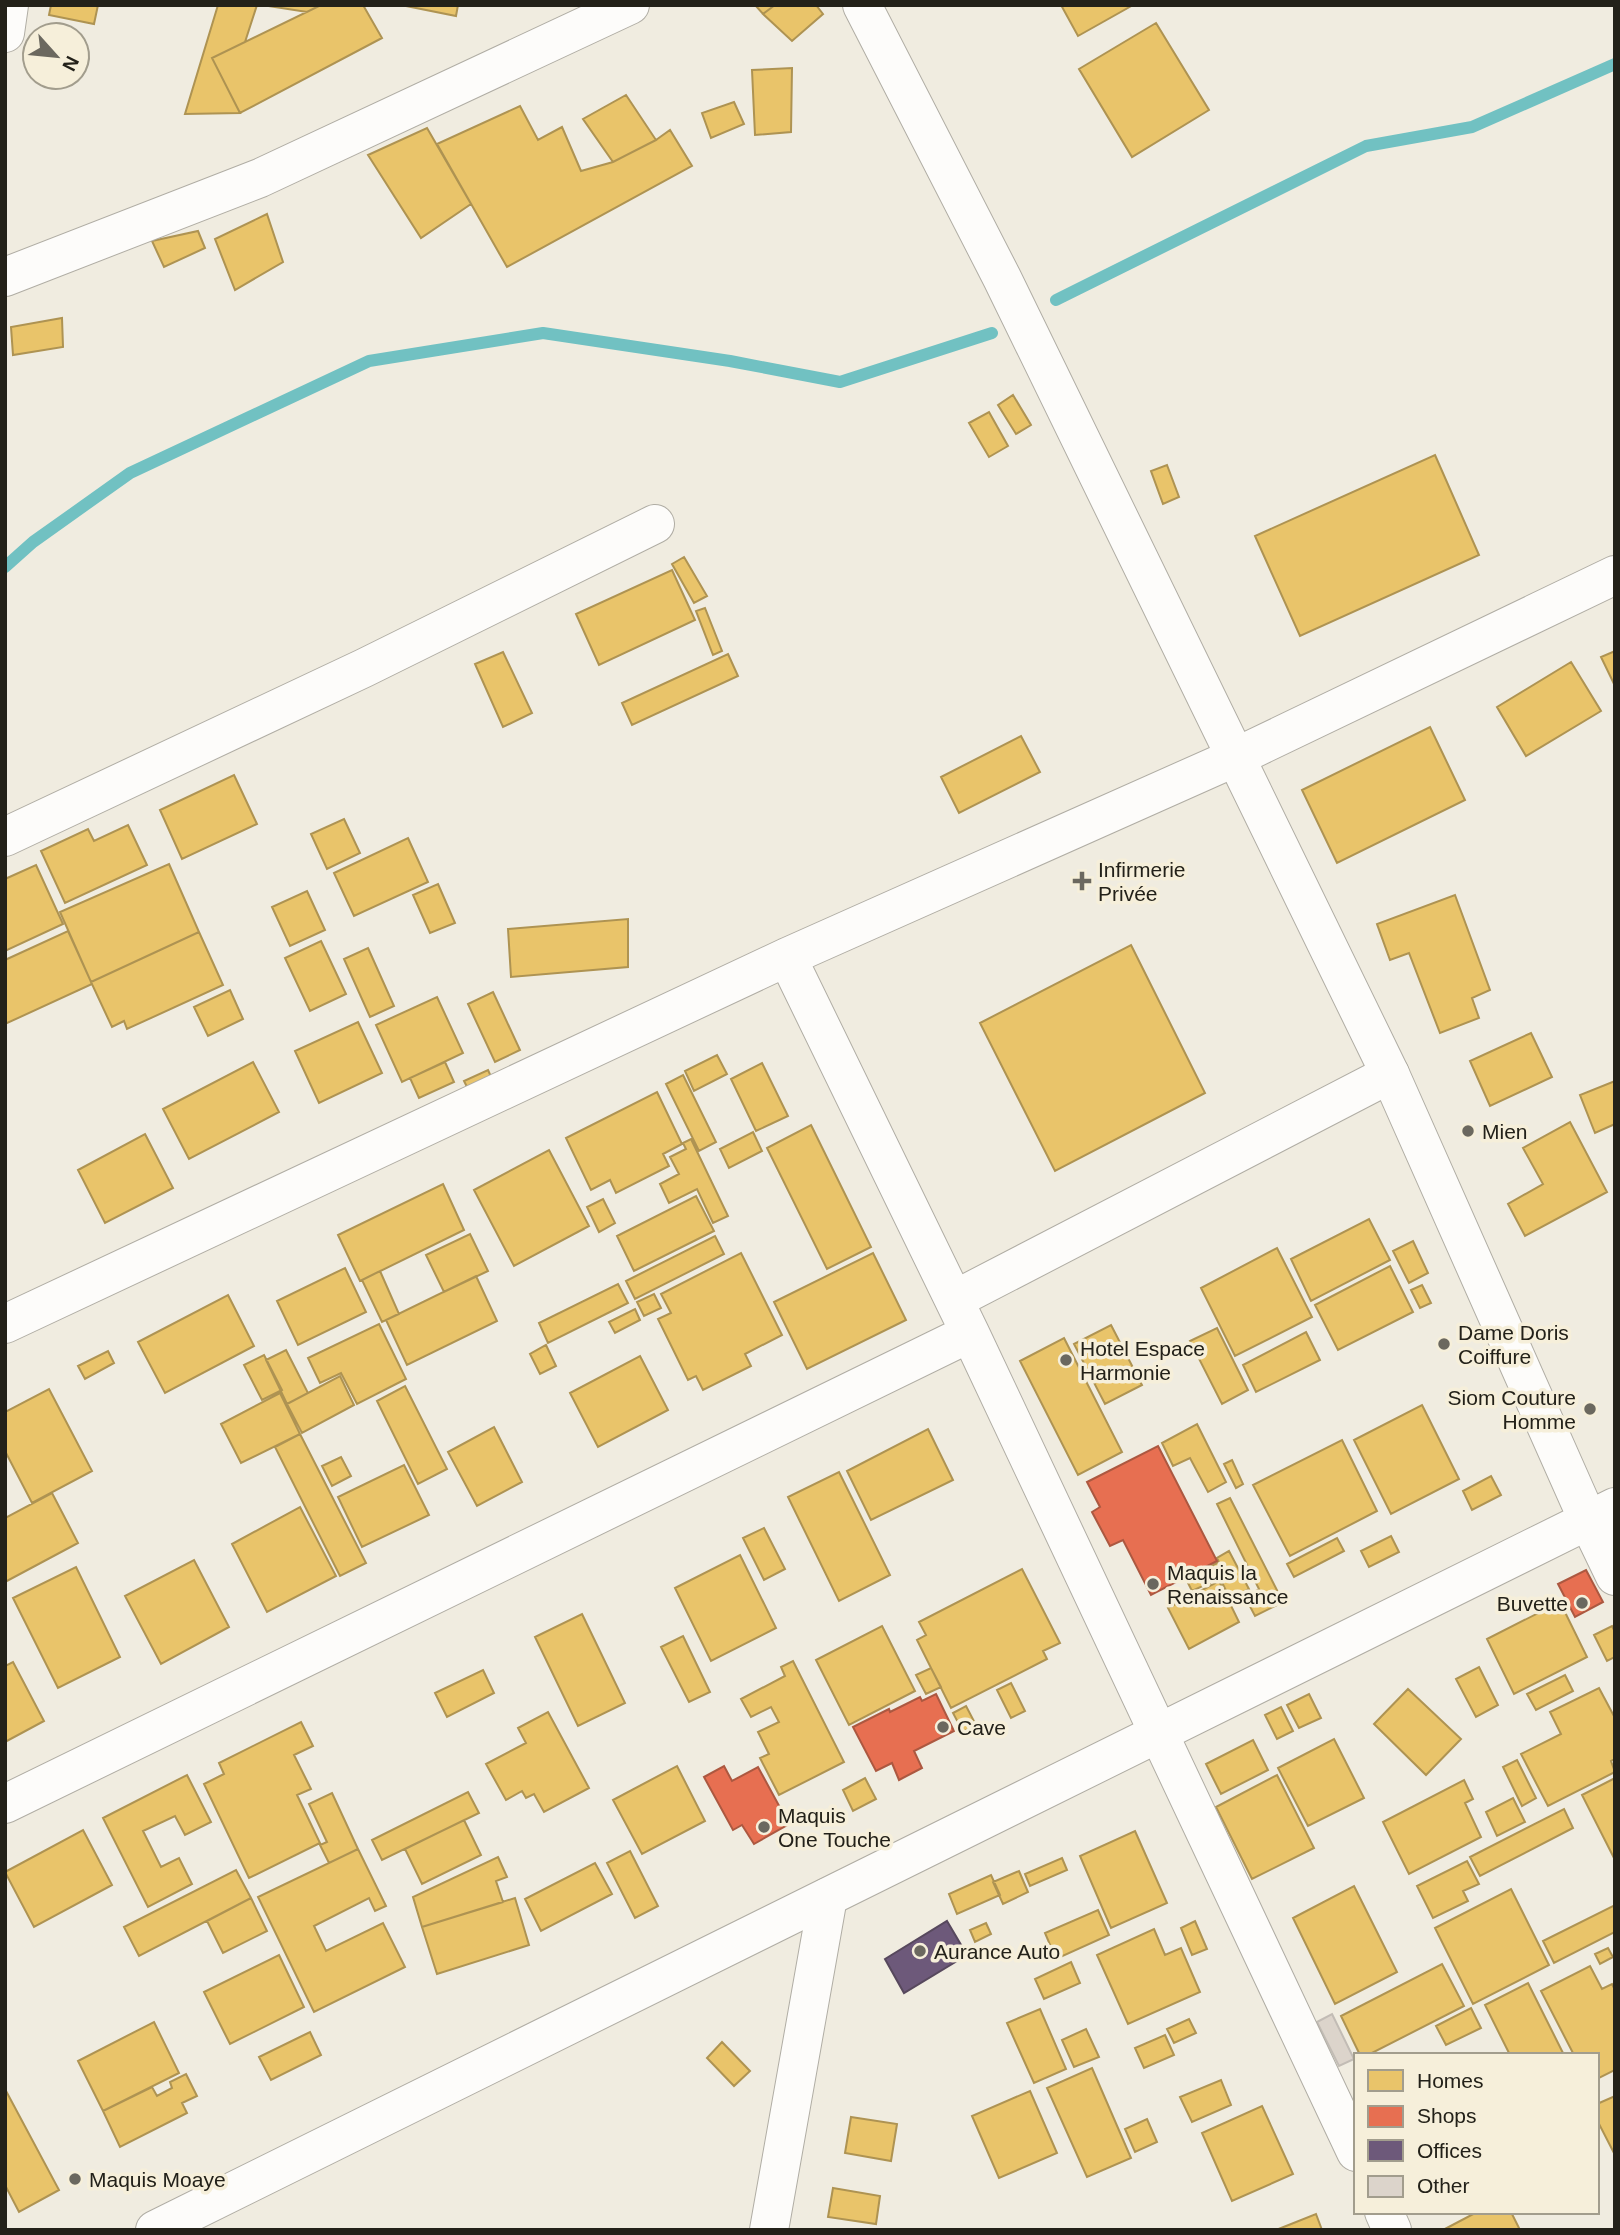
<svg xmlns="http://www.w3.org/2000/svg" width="1620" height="2235" font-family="Arial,sans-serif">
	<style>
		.homes { fill: #e9c46a; stroke: #ae9352; stroke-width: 2 }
		.shops { fill: #e76f51; stroke: #ac5840; stroke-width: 2 }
		.offices { fill: #6d597a; stroke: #57485d; stroke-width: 2 }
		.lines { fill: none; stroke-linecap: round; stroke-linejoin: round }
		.stream { stroke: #71c1c2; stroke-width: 12 }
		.building { fill: #dcd4cb; stroke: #c2bcb5; stroke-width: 2 }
		.minor-casing { stroke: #b0ada4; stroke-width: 40 }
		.tertiary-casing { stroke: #b0ada4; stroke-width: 40 }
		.minor { stroke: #fdfcfa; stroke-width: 38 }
		.tertiary { stroke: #fdfcfa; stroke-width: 38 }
		.poi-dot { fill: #6b685f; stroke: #f6efda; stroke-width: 2.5 }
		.labels { text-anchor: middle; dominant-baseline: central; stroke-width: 7; stroke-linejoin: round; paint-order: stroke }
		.poi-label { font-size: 21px; fill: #232119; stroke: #f6efda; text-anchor: start }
	</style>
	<rect width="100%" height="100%" fill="#f0ece0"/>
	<!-- homes -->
	<path class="homes" d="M51 5H98L94 24 49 15Z
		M218 5H257L245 42 212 58 240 113 185 114Z
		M262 5H321L307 12Z
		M321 5H363L382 38 240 113 212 58Z
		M401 5H458L456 16Z
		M755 5H775L763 14Z
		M775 5H816L823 14 792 41 763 14Z
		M1061 5H1133L1078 36Z
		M1156 23 1209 110 1132 157 1079 69Z
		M792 68 791 132 755 135 752 70Z
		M626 95 656 140 613 162 583 119Z
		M734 102 744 124 711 138 702 113Z
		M520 106 538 140 562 127 581 171 613 162 656 140 670 130 692 166 507 267 437 144Z
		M427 128 471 204 421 238 368 155Z
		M267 214 283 262 235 290 215 239Z
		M198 231 205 248 164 267 152 241Z
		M62 318 63 347 13 355 11 327Z
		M1013 395 1031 425 1016 434 998 405Z
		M989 412 1008 446 989 457 969 423Z
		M1435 455 1479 555 1300 636 1255 536Z
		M1167 465 1179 497 1163 504 1151 471Z
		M684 557 707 596 694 603 672 564Z
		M672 570 695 620 599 665 576 614Z
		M705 608 722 651 713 655 696 611Z
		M1615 651V686L1601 657Z
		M503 652 532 713 503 727 475 664Z
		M728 654 738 676 632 725 622 703Z
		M1571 662 1601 711 1526 756 1497 707Z
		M1430 727 1465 800 1337 863 1302 790Z
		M1021 736 1040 772 959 813 941 777Z
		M234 775 257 824 182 859 160 810Z
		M344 819 360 853 327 869 311 834Z
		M128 825 147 865 65 903 41 851 88 829 94 841Z
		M408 838 428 882 354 916 334 873Z
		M169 864 199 932 91 982 60 912Z
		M36 865 63 924 5 951V879Z
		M438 884 455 923 430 933 413 895Z
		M307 891 325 930 290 946 272 907Z
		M1455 895 1490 990 1472 998 1479 1018 1440 1033 1409 953 1390 960 1377 924Z
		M628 919V967L511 977 508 929Z
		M68 931 92 984 5 1024V960Z
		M199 932 223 985 127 1029 124 1021 112 1027 91 982Z
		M321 941 346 994 310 1011 285 958Z
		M1131 945 1205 1093 1055 1171 980 1023Z
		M368 948 394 1006 370 1017 344 959Z
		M230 990 243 1019 208 1036 194 1007Z
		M493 992 520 1050 495 1062 468 1004Z
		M437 997 463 1053 402 1082 376 1025Z
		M358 1022 382 1073 319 1103 295 1051Z
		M1531 1033 1552 1077 1490 1106 1470 1061Z
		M717 1055 727 1074 694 1091 685 1071Z
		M253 1062 279 1112 189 1159 163 1109Z
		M445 1062 454 1082 419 1098 410 1078Z
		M762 1063 788 1116 756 1131 731 1079Z
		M488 1070 496 1088 473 1099 464 1081Z
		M683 1075 716 1142 699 1151 666 1084Z
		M1615 1081V1124L1595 1133 1580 1095Z
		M657 1092 682 1144 663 1154 669 1166 616 1193 610 1180 591 1190 566 1138Z
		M1570 1122 1607 1192 1525 1236 1508 1204 1543 1184 1523 1148Z
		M811 1125 871 1247 827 1269 767 1148Z
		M753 1132 762 1151 729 1168 720 1149Z
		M145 1134 173 1188 105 1223 78 1170Z
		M691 1139 728 1216 713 1223 697 1189 669 1203 660 1184 679 1174 670 1157 686 1149 683 1143Z
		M549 1150 589 1226 514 1266 474 1190Z
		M443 1184 464 1230 360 1281 338 1235Z
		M696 1196 714 1231 634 1271 617 1236Z
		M603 1199 615 1223 599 1232 587 1207Z
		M1369 1219 1390 1260 1311 1301 1291 1259Z
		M470 1234 488 1271 444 1292 426 1255Z
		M715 1236 724 1254 635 1299 626 1281Z
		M1413 1241 1428 1273 1409 1283 1393 1251Z
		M1277 1248 1312 1317 1235 1356 1201 1288Z
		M741 1253 782 1335 745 1354 751 1366 703 1390 696 1376 688 1380 658 1319 671 1313 661 1294Z
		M873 1253 906 1320 807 1369 774 1302Z
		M1390 1266 1413 1312 1338 1350 1315 1305Z
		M345 1268 366 1312 298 1345 277 1301Z
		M380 1271 399 1314 382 1322 362 1280Z
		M476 1276 497 1321 407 1365 386 1320Z
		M618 1284 628 1303 548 1343 539 1323Z
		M1422 1285 1431 1303 1420 1308 1411 1290Z
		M654 1294 661 1308 644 1316 637 1302Z
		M228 1295 254 1346 165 1393 138 1342Z
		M635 1309 640 1320 615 1333 609 1322Z
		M379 1324 406 1379 357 1404 341 1373 320 1383 308 1358Z
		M1111 1325 1142 1385 1105 1404 1074 1344Z
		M1217 1328 1248 1390 1222 1404 1190 1341Z
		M1306 1332 1320 1360 1256 1392 1243 1365Z
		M1064 1338 1122 1452 1078 1475 1020 1361Z
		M546 1345 556 1366 540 1374 530 1354Z
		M286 1350 308 1393 287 1404 266 1360Z
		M108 1351 114 1363 85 1379 78 1366Z
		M264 1355 282 1390 262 1400 244 1365Z
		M640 1356 668 1410 598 1447 570 1393Z
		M340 1376 354 1405 302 1433 287 1404Z
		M405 1386 447 1469 418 1484 377 1401Z
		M49 1389 92 1471 32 1503 5 1451V1412Z
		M280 1393 300 1434 241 1463 221 1424Z
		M1422 1405 1459 1479 1391 1514 1354 1440Z
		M1197 1424 1226 1482 1208 1492 1190 1458 1173 1466 1162 1443Z
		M494 1427 522 1482 477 1506 448 1452Z
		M928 1429 953 1480 871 1520 847 1471Z
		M300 1434 366 1563 340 1576 275 1447Z
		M1342 1440 1377 1511 1290 1556 1253 1485Z
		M341 1457 351 1476 332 1486 322 1466Z
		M1232 1460 1243 1484 1236 1488 1224 1464Z
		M404 1465 429 1515 362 1547 338 1497Z
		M839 1472 890 1575 839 1601 788 1497Z
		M1491 1476 1501 1495 1472 1510 1463 1491Z
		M52 1493 78 1543 5 1582V1518Z
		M1230 1498 1283 1602 1255 1616 1245 1597 1259 1589 1217 1504Z
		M300 1507 336 1576 267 1612 232 1544Z
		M764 1528 785 1569 764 1580 743 1538Z
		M1391 1536 1399 1552 1369 1567 1361 1551Z
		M1337 1538 1344 1551 1294 1577 1287 1564Z
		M1229 1551 1249 1589 1230 1599 1220 1578 1192 1591 1186 1579 1219 1562 1217 1558Z
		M740 1555 776 1628 711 1661 675 1588Z
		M194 1560 229 1627 161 1664 125 1596Z
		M76 1567 120 1657 58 1688 13 1598Z
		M1022 1569 1060 1643 1043 1651 1047 1659 951 1708 917 1640 926 1635 919 1622Z
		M1219 1581 1239 1622 1189 1649 1168 1608Z
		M1560 1602 1587 1657 1514 1694 1487 1639Z
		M582 1614 625 1703 578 1726 535 1637Z
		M882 1626 915 1691 849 1725 816 1660Z
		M1612 1626 1615 1632V1657L1607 1661 1594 1635Z
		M683 1636 710 1692 689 1702 661 1647Z
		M793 1661 844 1762 779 1795 760 1758 769 1754 758 1732 779 1722 771 1707 751 1717 741 1699 785 1676 781 1667Z
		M13 1662 44 1721 5 1742V1666Z
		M1479 1667 1498 1705 1476 1717 1456 1679Z
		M931 1668 941 1687 926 1694 916 1675Z
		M483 1670 494 1693 447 1717 435 1693Z
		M1565 1675 1573 1691 1536 1710 1527 1694Z
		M1011 1683 1025 1711 1011 1718 997 1690Z
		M1599 1688 1615 1718V1759L1611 1761 1615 1772 1548 1806 1521 1754 1561 1734 1550 1712Z
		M1408 1689 1461 1739 1426 1775 1374 1724Z
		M1309 1694 1321 1718 1299 1728 1287 1705Z
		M966 1706 976 1725 963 1732 953 1713Z
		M1281 1707 1293 1731 1277 1739 1265 1715Z
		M548 1712 589 1788 544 1812 534 1794 526 1798 522 1791 506 1800 486 1764 526 1743 518 1728Z
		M301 1722 313 1746 294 1755 311 1789 297 1795 320 1843 249 1878 204 1784 224 1774 219 1763Z
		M1334 1739 1364 1798 1308 1826 1278 1768Z
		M1253 1740 1268 1770 1221 1794 1206 1764Z
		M1517 1760 1536 1798 1522 1806 1503 1767Z
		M677 1766 705 1821 642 1854 613 1800Z
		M187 1775 211 1822 185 1835 175 1816 143 1831 161 1867 179 1858 192 1884 148 1907 103 1818Z
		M1277 1775 1314 1848 1252 1879 1216 1807Z
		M865 1778 876 1799 853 1811 843 1790Z
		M1615 1778V1860L1582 1795Z
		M1464 1780 1473 1799 1465 1803 1481 1837 1409 1874 1383 1822Z
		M468 1792 479 1813 382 1860 372 1840Z
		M332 1793 358 1849 329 1863 320 1845 327 1842 309 1804Z
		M1513 1798 1525 1822 1497 1836 1486 1812Z
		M1564 1809 1573 1828 1480 1876 1470 1857Z
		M464 1820 481 1855 422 1884 405 1849Z
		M83 1830 112 1885 34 1927 5 1872Z
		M1135 1831 1167 1903 1111 1928 1080 1856Z
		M358 1849 386 1906 375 1911 369 1898 314 1926 326 1951 383 1923 405 1967 314 2012 258 1897Z
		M630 1851 658 1906 635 1918 607 1863Z
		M498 1857 507 1877 496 1881 503 1902 422 1927 413 1897Z
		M1062 1858 1067 1870 1030 1886 1025 1874Z
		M1467 1861 1479 1884 1463 1891 1468 1901 1433 1918 1417 1886Z
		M595 1863 612 1894 541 1931 525 1899Z
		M236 1870 251 1898 139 1956 124 1927Z
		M1019 1871 1028 1892 1003 1904 993 1882Z
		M991 1875 1000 1895 957 1914 949 1894Z
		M1354 1886 1397 1972 1335 2004 1293 1918Z
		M1511 1889 1549 1965 1473 2004 1435 1928Z
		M251 1898 267 1931 223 1953 207 1921Z
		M515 1898 529 1945 437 1974 422 1927Z
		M1615 1905V1932L1554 1963 1543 1941Z
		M1098 1910 1109 1935 1056 1959 1045 1933Z
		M1195 1921 1207 1949 1192 1955 1181 1928Z
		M986 1923 991 1934 975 1942 970 1930Z
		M1154 1929 1165 1955 1181 1948 1200 1992 1128 2024 1097 1955Z
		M1608 1948 1613 1957 1600 1964 1595 1954Z
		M279 1955 304 2007 230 2044 204 1992Z
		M1071 1962 1080 1983 1044 1999 1035 1979Z
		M1442 1964 1464 2006 1368 2055H1360L1341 2016Z
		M1590 1966 1602 1989 1612 1984 1615 1990V2070L1597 2079V2055H1574L1541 1991Z
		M1528 1983 1564 2055H1510L1485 2005Z
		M1471 2008 1481 2028 1446 2045 1436 2026Z
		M1040 2009 1066 2069 1034 2083 1007 2023Z
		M1189 2019 1196 2033 1174 2043 1167 2029Z
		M154 2022 179 2073 103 2111 78 2061Z
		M1086 2029 1099 2057 1074 2067 1062 2040Z
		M310 2032 321 2055 271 2080 259 2057Z
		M1165 2035 1174 2055 1144 2068 1135 2048Z
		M722 2042 750 2071 734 2086 707 2058Z
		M1092 2068 1131 2158 1087 2177 1047 2088Z
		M186 2074 197 2096 182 2103 187 2113 120 2147 103 2111 152 2087 157 2096 172 2088 170 2082Z
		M1221 2080 1231 2105 1192 2122 1180 2097Z
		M5 2089 59 2190 19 2212 5 2185Z
		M1030 2091 1057 2153 999 2178 972 2116Z
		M1615 2096V2155L1597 2120V2104Z
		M1262 2106 1293 2174 1232 2201 1202 2133Z
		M851 2117 897 2124 891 2161 845 2153Z
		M1147 2119 1157 2142 1135 2152 1125 2129Z
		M833 2188 880 2196 876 2224 828 2217Z
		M1477 2212H1511L1520 2230H1443Z
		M1316 2214 1322 2230H1276Z"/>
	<!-- shops -->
	<path class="shops" d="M1158 1446 1217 1561 1151 1595 1123 1540 1110 1546 1092 1512 1100 1507 1087 1482Z
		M1586 1570 1603 1602 1575 1617 1558 1584Z
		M936 1694 954 1731 914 1751 922 1768 899 1780 892 1763 876 1771 853 1727 889 1709 890 1712 920 1697 922 1701Z
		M724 1766 732 1781 758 1767 789 1824 754 1844 742 1825 733 1830 704 1777Z"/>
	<!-- offices -->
	<path class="offices" d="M947 1921 967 1955 904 1993 885 1959Z"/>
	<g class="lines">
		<!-- stream -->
		<path class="stream" d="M1056 300 1366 146 1472 127 1615 64
			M5 567 33 542 130 473 369 361 543 333 730 361 840 382 992 333"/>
	</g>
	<!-- building -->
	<path class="building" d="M1332 2014 1354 2059 1339 2066 1317 2022Z"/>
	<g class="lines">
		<!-- minor casing -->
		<g class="minor-casing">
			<path id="minor" d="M5 33 9 5
				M5 277 260 178 630 5
				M5 837 364 668 655 524
				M787 957 970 1333 1356 2152
				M954 1300 1390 1074
				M5 1324 787 957 1236 757 1615 575
				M1588 1520 1615 1576
				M5 1804 970 1333
				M1384 2212 1392 2230
				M769 2230 828 1897"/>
		</g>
		<!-- tertiary casing -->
		<g class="tertiary-casing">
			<path id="tertiary" d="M862 5 1002 278 1390 1074 1588 1520
				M155 2230 1615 1507"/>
		</g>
		<!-- minor -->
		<use href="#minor" class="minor"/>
		<!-- tertiary -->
		<use href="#tertiary" class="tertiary"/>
	</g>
	<!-- markers -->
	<g class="poi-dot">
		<path d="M1078.5 870.5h7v7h7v7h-7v7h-7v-7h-7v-7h7z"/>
		<circle cx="1468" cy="1131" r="7"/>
		<circle cx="1444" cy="1344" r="7"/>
		<circle cx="1066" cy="1360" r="7"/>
		<circle cx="1590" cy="1409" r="7"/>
		<circle cx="1153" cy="1584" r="7"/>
		<circle cx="1582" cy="1603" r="7"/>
		<circle cx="943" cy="1727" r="7"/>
		<circle cx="764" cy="1827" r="7"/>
		<circle cx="920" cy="1951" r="7"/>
		<circle cx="75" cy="2179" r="7"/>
	</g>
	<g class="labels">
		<!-- poi labels -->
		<g class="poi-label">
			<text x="1098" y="869">Infirmerie<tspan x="1098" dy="24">Privée</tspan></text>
			<text x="1482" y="1131">Mien</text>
			<text x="1458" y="1332">Dame Doris<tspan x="1458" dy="24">Coiffure</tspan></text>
			<text x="1080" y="1348">Hotel Espace<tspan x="1080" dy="24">Harmonie</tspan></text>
			<text x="1576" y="1397" text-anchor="end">Siom Couture<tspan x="1576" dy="24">Homme</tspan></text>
			<text x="1167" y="1572">Maquis la<tspan x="1167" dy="24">Renaissance</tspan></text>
			<text x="1568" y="1603" text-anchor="end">Buvette</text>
			<text x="957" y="1727">Cave</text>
			<text x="778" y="1815">Maquis<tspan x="778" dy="24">One Touche</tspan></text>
			<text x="934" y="1951">Aurance Auto</text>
			<text x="89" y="2179">Maquis Moaye</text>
		</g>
	</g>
	<!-- border -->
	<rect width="1620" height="2235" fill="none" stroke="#232119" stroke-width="14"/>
	<!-- legend -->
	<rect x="1354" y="2053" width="245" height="161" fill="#f6efda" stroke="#a29d8d" stroke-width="2"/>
	<rect x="1368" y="2070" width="35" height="21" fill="#e9c46a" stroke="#a29d8d" stroke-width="2"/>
	<text x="1417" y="2088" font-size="21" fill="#232119">Homes</text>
	<rect x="1368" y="2106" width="35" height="21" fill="#e76f51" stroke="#a29d8d" stroke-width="2"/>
	<text x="1417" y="2123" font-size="21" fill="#232119">Shops</text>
	<rect x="1368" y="2140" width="35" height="21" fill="#6d597a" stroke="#a29d8d" stroke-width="2"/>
	<text x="1417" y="2158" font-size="21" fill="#232119">Offices</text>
	<rect x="1368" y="2176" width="35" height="21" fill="#dcd4cb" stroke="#a29d8d" stroke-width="2"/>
	<text x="1417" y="2193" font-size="21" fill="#232119">Other</text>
	<!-- north arrow -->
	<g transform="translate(56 56) rotate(117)"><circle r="33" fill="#f6efda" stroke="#a29d8d" stroke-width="2"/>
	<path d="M0-5L12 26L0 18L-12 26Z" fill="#6b685f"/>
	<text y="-10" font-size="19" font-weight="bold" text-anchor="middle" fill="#232119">N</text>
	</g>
</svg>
